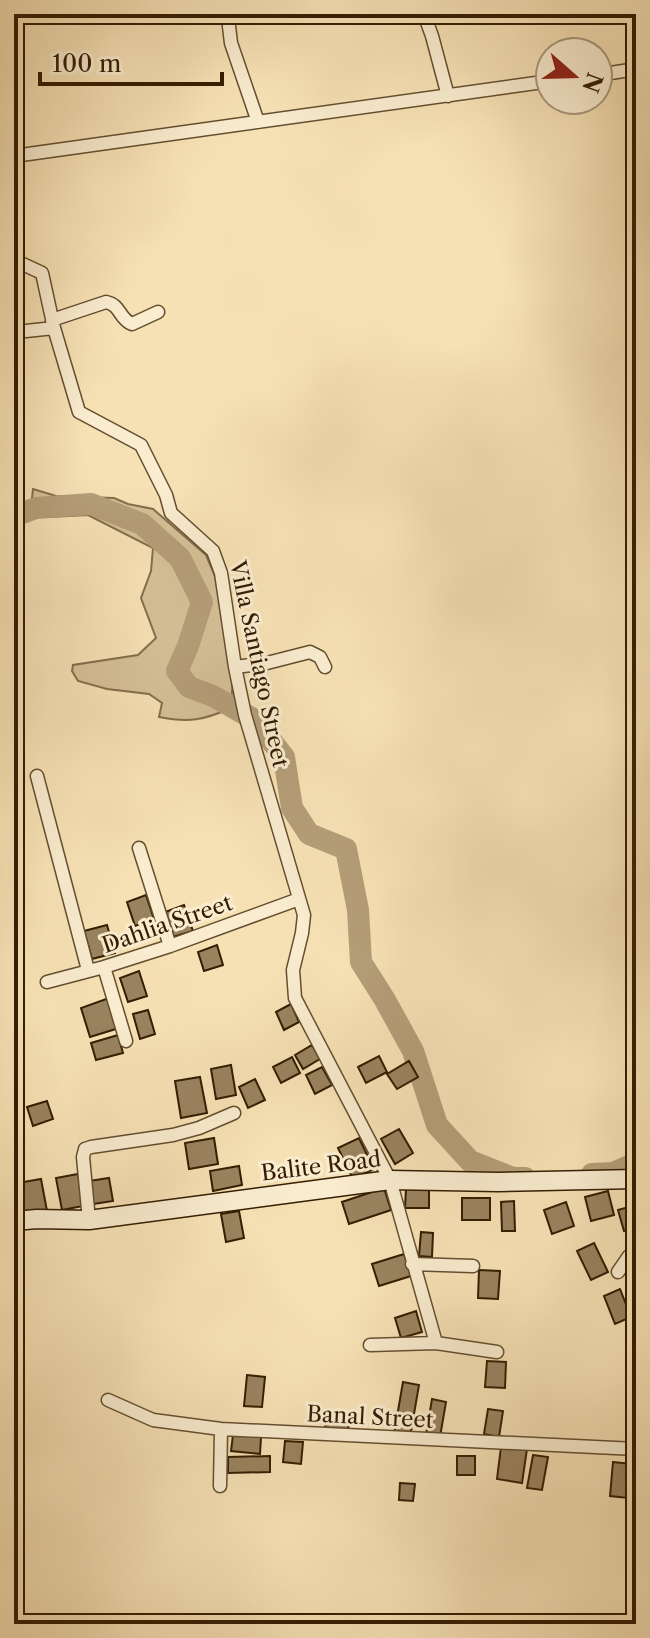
<svg xmlns="http://www.w3.org/2000/svg" width="650" height="1638" font-family="'Libre Caslon Text',serif">
	<style>
		.green { fill: #d5c097; stroke: #846e4c; stroke-width: 2 }
		.lines { fill: none; stroke-linecap: round; stroke-linejoin: round }
		.river { stroke: #b49e78; stroke-width: 22 }
		.building { fill: #99835f; stroke: #341d02; stroke-width: 2 }
		.street-casing { stroke: #644e2f; stroke-width: 15 }
		.secondary-casing { stroke: #341d02; stroke-width: 21 }
		.street { stroke: #f9eccf; stroke-width: 12 }
		.secondary { stroke: #f9eccf; stroke-width: 18 }
		.labels { text-anchor: middle; dominant-baseline: central; stroke-width: 6; stroke-linejoin: round; paint-order: stroke }
		.street-label { font-size: 22px; fill: #341d02; stroke: #f9eccf }
	</style>
	<rect width="100%" height="100%" fill="#f6e1b5"/>
	<filter id="stains"><feTurbulence type="fractalNoise" baseFrequency=".0025" numOctaves="4"/><feColorMatrix values="0 0 0 0 .2 0 0 0 0 .09 0 0 0 0 .02 0 0 0 .5 -.17"/></filter>
	<radialGradient id="worn" r=".72"><stop offset=".6" stop-color="#630" stop-opacity="0"/><stop offset="1" stop-color="#630" stop-opacity=".3"/></radialGradient>
	<!-- green -->
	<path class="green" d="M33 489 56 496 114 498 128 504 153 509 206 555 215 576 230 659 233 676 231 708C204 720 189 723 159 717L162 703 149 694 107 689 78 681 72 671 73 665 138 655 156 638 141 598 151 571 153 548 88 515 50 517 48 513 42 514 32 498Z
		M14 491 26 504 32 517 14 522Z"/>
	<g class="lines">
		<!-- river -->
		<path class="river" d="M14 516 36 508 91 504 142 524 180 558 202 602 188 646 177 671 189 687 213 696 255 720 284 757 292 808 309 834 346 849 358 910 361 962 385 1000 413 1051 437 1125 470 1161 513 1178H525
			M592 1174 613 1173 636 1163"/>
	</g>
	<!-- building -->
	<path class="building" d="M146 895 154 919 135 926 127 902Z
		M184 905 193 931 173 937 165 912Z
		M107 925 115 953 92 959 84 931Z
		M217 945 223 965 204 971 198 952Z
		M139 971 147 996 128 1002 120 978Z
		M109 998 119 1028 90 1037 81 1008Z
		M291 1004 299 1022 284 1030 276 1012Z
		M148 1010 155 1034 140 1039 133 1014Z
		M118 1035 123 1053 96 1060 91 1043Z
		M312 1045 320 1059 303 1069 295 1055Z
		M379 1056 387 1072 366 1083 358 1067Z
		M292 1057 300 1073 281 1083 273 1067Z
		M409 1061 418 1077 397 1089 387 1074Z
		M231 1065 236 1095 216 1099 211 1069Z
		M322 1067 332 1085 315 1094 306 1075Z
		M200 1077 207 1113 181 1118 175 1081Z
		M255 1079 265 1100 248 1108 239 1087Z
		M47 1101 53 1119 33 1126 27 1107Z
		M399 1129 413 1153 395 1164 381 1139Z
		M214 1138 218 1164 189 1169 185 1143Z
		M359 1138 374 1169 353 1179 338 1148Z
		M239 1166 242 1185 213 1191 210 1171Z
		M78 1174 83 1206 62 1210 56 1178Z
		M109 1178 113 1201 93 1204 89 1181Z
		M41 1179 47 1211 24 1215 18 1183Z
		M384 1188 391 1210 349 1224 342 1202Z
		M406 1188H429V1208H405Z
		M608 1191 614 1215 591 1221 585 1197Z
		M462 1198H490V1220H462Z
		M514 1201 515 1231H502L501 1202Z
		M566 1202 574 1226 552 1234 544 1210Z
		M636 1205V1228L624 1231 618 1210Z
		M239 1211 244 1238 226 1242 221 1214Z
		M421 1232 433 1233 432 1257 419 1256Z
		M594 1243 608 1272 591 1280 577 1251Z
		M404 1254 411 1276 379 1286 372 1264Z
		M479 1270 500 1271 498 1299 478 1298Z
		M620 1289 631 1317 615 1324 604 1296Z
		M416 1311 422 1332 401 1338 395 1318Z
		M487 1361 506 1362 505 1388 485 1387Z
		M247 1375 265 1377 262 1407 244 1406Z
		M403 1382 419 1385 410 1437 394 1434Z
		M432 1399 446 1402 440 1437 426 1435Z
		M488 1409 503 1411 499 1437 484 1434Z
		M327 1414 350 1417 348 1430 325 1428Z
		M233 1435 261 1437 260 1454 231 1451Z
		M285 1441 303 1442 301 1464 283 1462Z
		M501 1447 527 1449 522 1483 497 1479Z
		M533 1455 548 1457 542 1490 527 1488Z
		M270 1456V1472L228 1473V1457Z
		M457 1456H475V1475H457Z
		M613 1462 631 1464 628 1498 610 1496Z
		M400 1483 415 1484 413 1501 399 1500Z
		M634 1518H636V1570H634Z"/>
	<g class="lines">
		<!-- street casing -->
		<g class="street-casing">
			<path id="street" d="M424 14 432 36 448 96
				M228 18 231 43 258 122
				M598 75 636 69
				M14 156 550 81
				M14 260 42 273 54 328 79 412 141 445 166 495 171 513 213 551 221 573 235 667 245 715 304 915 302 933 293 970 295 998 390 1180 436 1343
				M52 320 106 302C121 305 119 319 132 324L158 312
				M14 330 26 331 54 328
				M235 667 267 663 310 652 320 657 325 667
				M37 776 88 970
				M139 848 170 946
				M104 967 126 1041
				M47 982 104 967 170 946 299 899
				M89 1220 83 1157 85 1149 91 1147 173 1135 199 1128 234 1113
				M412 1264 473 1266
				M618 1272 629 1256 636 1251
				M370 1345 436 1343 497 1352
				M108 1400 153 1420 221 1429 636 1449
				M220 1486 221 1429"/>
		</g>
		<!-- secondary casing -->
		<g class="secondary-casing">
			<path id="secondary" d="M14 1221 37 1219 89 1220 390 1180 498 1182 636 1179"/>
		</g>
		<!-- street -->
		<use href="#street" class="street"/>
		<!-- secondary -->
		<use href="#secondary" class="secondary"/>
	</g>
	<g class="labels">
		<!-- street labels -->
		<g class="street-label">
			<text transform="translate(259 664) rotate(78)">Villa Santiago Street</text>
			<text transform="translate(167 924) rotate(-19)">Dahlia Street</text>
			<text transform="translate(321 1166) rotate(-7)">Balite Road</text>
			<text transform="translate(370 1417) rotate(3)">Banal Street</text>
		</g>
	</g>
	<!-- margin -->
	<rect width="650" height="1638" fill="none" stroke="#f6e1b5" stroke-width="48"/>
	<rect x="16" y="16" width="618" height="1606" fill="none" stroke="#341d02" stroke-width="4"/>
	<rect x="24" y="24" width="602" height="1590" fill="none" stroke="#341d02" stroke-width="2"/>
	<!-- north arrow -->
	<g transform="translate(574 76) rotate(110)"><circle r="38" fill="#f9eccf" stroke="#aa997d" stroke-width="2"/>
	<path d="M0-6L14 30L0 20L-14 30Z" fill="#8f2418"/>
	<text y="-12" font-size="22" font-weight="bold" text-anchor="middle" fill="#341d02">N</text>
	</g>
	<!-- scale -->
	<path d="M40 72v12h182v-12" fill="none" stroke="#341d02" stroke-width="4"/>
	<text x="52" y="72" font-size="24" fill="#341d02" stroke="#f9eccf" stroke-width="6" paint-order="stroke">100 m</text>
	<rect width="100%" height="100%" filter="url(#stains)"/>
	<rect width="100%" height="100%" fill="url(#worn)"/>
</svg>
